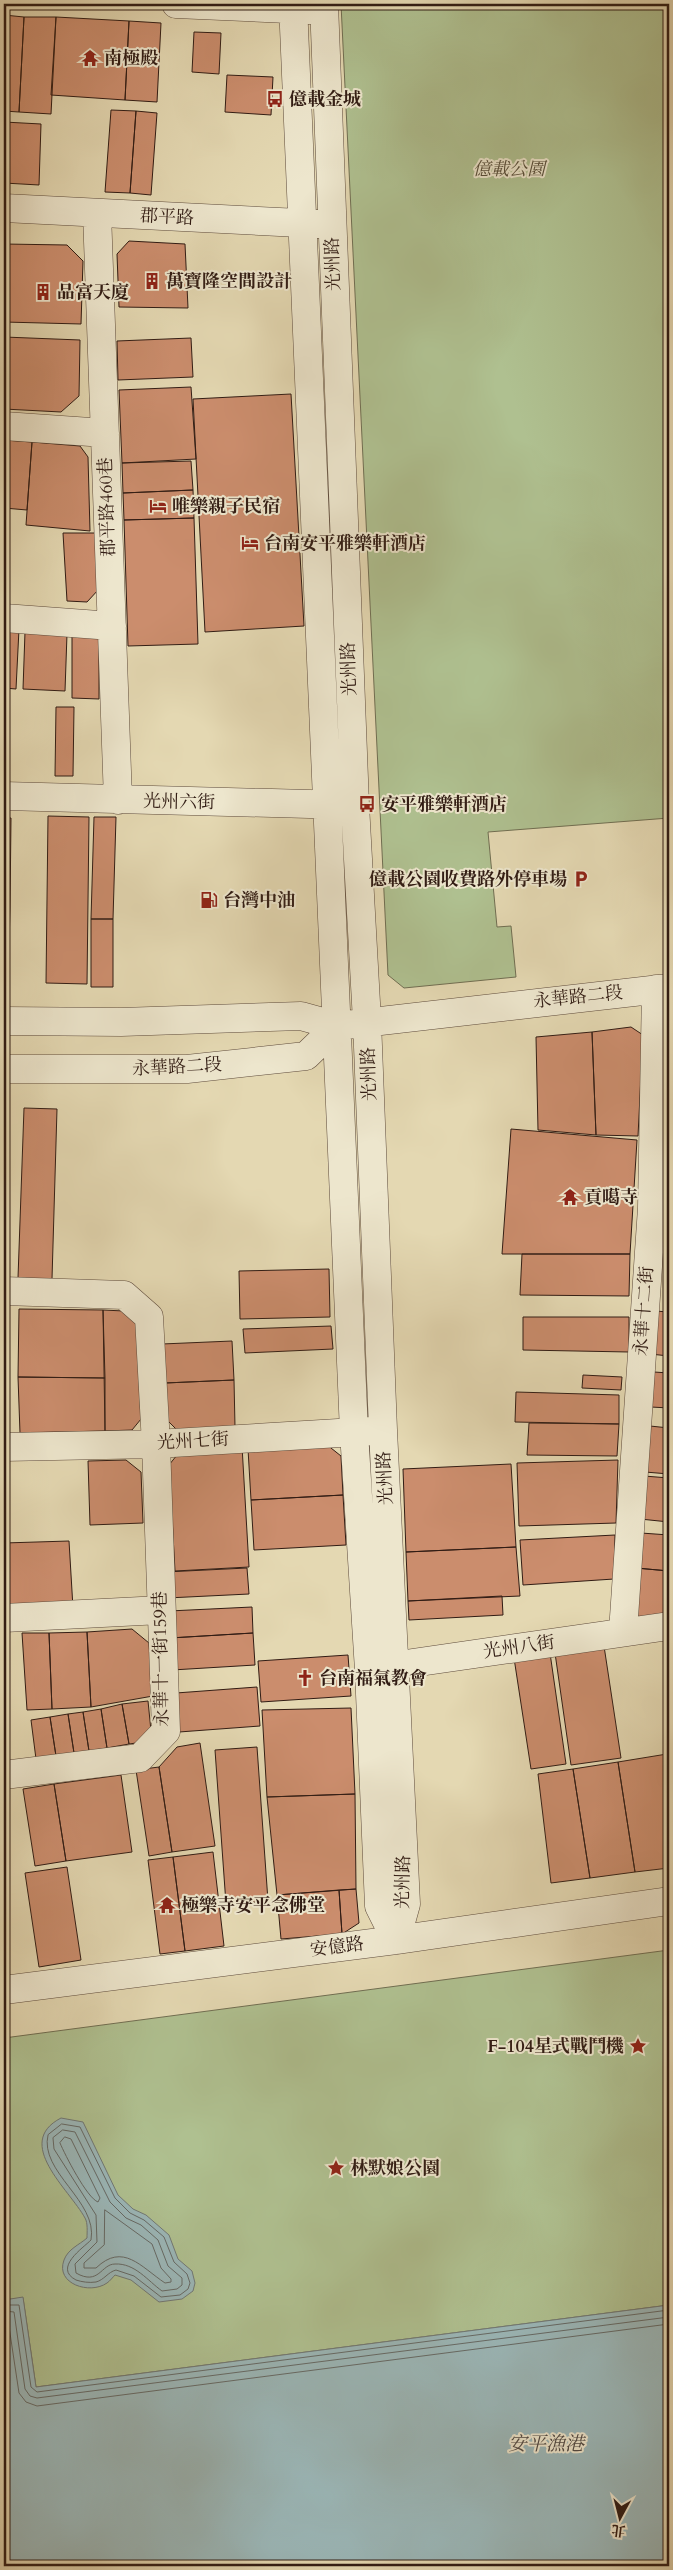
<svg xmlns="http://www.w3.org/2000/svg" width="673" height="2570" font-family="Cardo,'Noto Serif TC',serif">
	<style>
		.green { fill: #afc090; stroke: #706e52 }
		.water { fill: #9bb7b8; stroke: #717976 }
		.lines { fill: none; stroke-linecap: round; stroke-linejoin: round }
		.shore { stroke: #666a66; stroke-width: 1 }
		.building { fill: #cb8d6d; stroke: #311c14 }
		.minor-casing { stroke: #5e4b3c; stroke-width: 29 }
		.minor { stroke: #ede6cd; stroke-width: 28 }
		.labels { text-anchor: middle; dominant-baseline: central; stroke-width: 4; stroke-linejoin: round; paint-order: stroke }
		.poi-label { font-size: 18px; font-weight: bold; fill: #311c14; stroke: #ede6cd; text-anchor: start }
		.park-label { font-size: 18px; font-style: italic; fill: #574d39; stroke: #ede6cd }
		.street-label { font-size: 18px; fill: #311c14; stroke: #ede6cd }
		.water-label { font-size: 19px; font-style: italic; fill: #514a45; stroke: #ede6cd }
	</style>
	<rect width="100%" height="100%" fill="#e4d8b2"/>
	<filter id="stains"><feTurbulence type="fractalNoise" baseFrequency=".004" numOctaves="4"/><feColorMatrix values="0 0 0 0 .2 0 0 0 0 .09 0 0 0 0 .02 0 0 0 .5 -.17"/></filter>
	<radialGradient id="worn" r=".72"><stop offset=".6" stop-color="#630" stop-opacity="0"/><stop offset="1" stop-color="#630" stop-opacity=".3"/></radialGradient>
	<!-- green -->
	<path class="green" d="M341 4H669V818L488 832 497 927 511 926 516 977 404 988 388 975Z
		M669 1950V2305L36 2387 23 2298 4 2300V2038Z"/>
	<!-- water -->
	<path class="water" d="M61 2118 83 2122 118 2195 133 2209 146 2215 169 2235 178 2259 192 2271 195 2283 193 2291 182 2299 159 2302 131 2280 115 2275C113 2277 110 2281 107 2283 90 2295 55 2284 64 2260 68 2249 79 2245 87 2238 87 2232 88 2223 85 2218 69 2189 13 2143 61 2118Z
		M23 2297 36 2387 669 2305V2566H4V2300Z"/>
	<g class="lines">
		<!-- shore -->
		<path class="shore" d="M62 2124 80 2127 115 2198 130 2213 144 2220 164 2237 174 2262 187 2274 190 2283 188 2289 180 2295 161 2297 134 2276 116 2270C108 2272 104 2280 96 2282 89 2283 82 2282 76 2280 53 2268 83 2248 91 2240 98 2201 39 2172 48 2135Z
			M63 2130 75 2132 110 2202 126 2218 141 2225 158 2240 168 2266 182 2278V2285L177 2289 162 2291C148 2281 135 2263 115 2264 101 2264 99 2286 76 2273L75 2264 97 2242 96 2215 54 2149 53 2138Z
			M65 2137 71 2139 100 2198 98 2202C87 2198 65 2155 60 2143Z
			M105 2210 152 2244 161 2268 171 2279V2282L165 2283C141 2267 123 2242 96 2268H84V2263L104 2245Z
			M4 2305H19L31 2387 37 2392 669 2310
			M4 2311 14 2312 25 2389 30 2396 37 2398 669 2317
			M4 2319 8 2320 19 2393 26 2402 37 2406 669 2324"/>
	</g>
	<!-- building -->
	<path class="building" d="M4 15 24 17 19 112 4 111Z
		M24 17H56L51 114 19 112Z
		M56 17 129 21 125 100 51 95Z
		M129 21 161 23 157 102 125 100Z
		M194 32 221 33 219 74 192 72Z
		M227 75 273 77 271 115 225 112Z
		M111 110 136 111 130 193 105 192Z
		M136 111 157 113 151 195 130 193Z
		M4 122 41 124 39 185 4 183Z
		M129 241 185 244 188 308 119 307 117 254Z
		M4 244 67 245 83 261 81 324 4 322Z
		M4 337 80 340 79 396 61 412 4 409Z
		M191 338 193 377 118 380 117 341Z
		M191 387 196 459 122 463 119 390Z
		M291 394 304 626 205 632 193 399Z
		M4 440 32 442 27 510 4 508Z
		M32 442 80 446 88 457 90 531 26 525Z
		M191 461 193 490 123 493 122 463Z
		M193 490 194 518 124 520 123 493Z
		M194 518 198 644 128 646 124 520Z
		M63 533H96L99 589 87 602 67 601Z
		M72 627 99 635V699L72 698Z
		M4 628 19 629 16 689 4 688Z
		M25 632 67 634 65 691 23 689Z
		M56 707H74L73 776H55Z
		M48 816 89 817 87 984 46 983Z
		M94 817H116L113 919H91Z
		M4 818H11L10 908H4Z
		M4 908H10L8 985H4Z
		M91 919H113V987H91Z
		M631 1027 643 1035 638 1136 596 1135 592 1032Z
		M592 1032 596 1135 538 1130 536 1037Z
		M669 1053V1112L664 1113Z
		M24 1108 57 1109 52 1279 18 1278Z
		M511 1129 637 1140 630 1254H502Z
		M522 1254H630L629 1296 520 1295Z
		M329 1269 330 1317 240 1319 239 1271Z
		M19 1309 103 1310 105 1378 18 1377Z
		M103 1310 124 1311 136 1322 141 1419 132 1430 105 1431Z
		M655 1311 669 1312V1356L650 1354Z
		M523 1317H629V1352L523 1350Z
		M331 1326 333 1349 245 1353 243 1329Z
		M232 1341 234 1380 165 1383 162 1344Z
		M654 1372 669 1373V1408L651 1407Z
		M583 1375 622 1377 621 1390 582 1388Z
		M18 1377 105 1378V1431L20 1433Z
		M234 1380 235 1427 177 1430 167 1420 165 1383Z
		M516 1392 619 1395V1424L515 1422Z
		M529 1423 619 1424 617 1456 527 1455Z
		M650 1426 669 1428V1474L645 1472Z
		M326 1444 341 1456 343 1495 251 1500 248 1449Z
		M242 1446 249 1567 175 1571 169 1465 181 1450Z
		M126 1460 141 1472 143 1523 90 1525 88 1461Z
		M618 1460 616 1523 519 1526 517 1463Z
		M511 1464 516 1547 406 1552 403 1469Z
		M644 1476 669 1478V1522L640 1519Z
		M343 1495 346 1545 254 1550 251 1500Z
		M641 1533 669 1535V1571L636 1568Z
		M615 1535 614 1579 523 1585 520 1540Z
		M69 1541 73 1608 4 1610V1543Z
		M516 1547 520 1596 408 1601 406 1552Z
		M247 1568 249 1594 167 1598 165 1572Z
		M636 1568 669 1571V1618L632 1620Z
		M502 1596 503 1615 409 1620 408 1601Z
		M252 1607 253 1633 170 1638 169 1611Z
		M132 1629 149 1643 153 1696 91 1707 87 1632Z
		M87 1632 91 1707 52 1709 49 1633Z
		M22 1633H49L52 1709 27 1710Z
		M253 1633 255 1665 172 1670 170 1638Z
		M604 1646 621 1758 571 1765 555 1653Z
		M550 1653 566 1764 531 1769 514 1658Z
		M348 1655 351 1696 261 1702 258 1661Z
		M257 1687 260 1726 179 1732 176 1693Z
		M148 1701 151 1731 143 1742 129 1744 122 1704Z
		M122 1704 129 1744 107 1748 101 1709Z
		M351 1708 355 1794 267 1797 262 1710Z
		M101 1709 107 1748 89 1751 83 1712Z
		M83 1712 89 1751 74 1753 68 1714Z
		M68 1714 74 1753 56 1756 50 1717Z
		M50 1717 56 1756 36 1759 31 1720Z
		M200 1743 215 1846 172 1852 159 1767 177 1747Z
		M257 1747 268 1901 226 1904 215 1750Z
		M667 1754 669 1868 635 1872 618 1762Z
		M618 1762 635 1872 590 1878 573 1769Z
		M159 1767 172 1852 149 1856 136 1770Z
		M573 1769 590 1878 551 1883 538 1774Z
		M121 1775 132 1852 66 1861 54 1784Z
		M54 1784 66 1861 35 1866 23 1789Z
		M355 1794 356 1889 277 1895 267 1797Z
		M213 1852 224 1946 185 1951 173 1857Z
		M173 1857 185 1951 160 1954 148 1860Z
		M67 1867 81 1960 39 1967 25 1873Z
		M356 1889 359 1923 342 1934 339 1890Z
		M339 1890 342 1934 281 1939 277 1895Z"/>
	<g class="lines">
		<!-- minor casing -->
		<g class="minor-casing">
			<path id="minor" d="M176 4 311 10
				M293 4 354 1432 369 1670 379 1906 396 1940
				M324 4 355 805 367 1021 383 1430 406 1904 396 1940
				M4 208 320 224
				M97 213 118 800
				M4 426 105 433
				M4 618 112 626
				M4 796 346 805
				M4 1021 121 1022 301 1016 337 1026 669 988
				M4 1069H187L306 1056 337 1026
				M4 1291 124 1295 149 1317 156 1444 166 1731 140 1758 4 1775
				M4 1447 156 1444 372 1431
				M4 1618 161 1610
				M623 1632 652 1208 656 989
				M378 1668 669 1626
				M4 1990 396 1940 669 1901"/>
		</g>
		<!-- minor -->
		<use href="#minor" class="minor"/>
	</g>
	<!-- icons -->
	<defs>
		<g id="temple-bare" transform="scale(1.35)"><path d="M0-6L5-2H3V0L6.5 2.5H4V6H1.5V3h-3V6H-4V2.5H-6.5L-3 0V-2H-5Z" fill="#8f2418" stroke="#ede6cd" stroke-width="2.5" paint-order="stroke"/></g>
		<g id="bus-bare" transform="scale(1.35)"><path d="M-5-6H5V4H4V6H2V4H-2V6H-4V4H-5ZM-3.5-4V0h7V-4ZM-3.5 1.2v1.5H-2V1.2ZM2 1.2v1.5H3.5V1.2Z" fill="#8f2418" stroke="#ede6cd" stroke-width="2.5" paint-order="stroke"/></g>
		<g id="building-bare" transform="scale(1.35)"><path d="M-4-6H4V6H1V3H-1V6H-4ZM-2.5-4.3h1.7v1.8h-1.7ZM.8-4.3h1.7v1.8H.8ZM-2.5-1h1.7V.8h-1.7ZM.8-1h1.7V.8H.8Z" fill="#8f2418" stroke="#ede6cd" stroke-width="2.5" paint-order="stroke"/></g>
		<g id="hotel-bare" transform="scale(1.35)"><path d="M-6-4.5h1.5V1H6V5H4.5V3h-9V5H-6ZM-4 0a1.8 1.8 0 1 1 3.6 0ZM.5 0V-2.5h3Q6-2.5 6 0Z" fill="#8f2418" stroke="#ede6cd" stroke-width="2.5" paint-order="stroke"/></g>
		<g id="parking-bare" transform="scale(1.35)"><path d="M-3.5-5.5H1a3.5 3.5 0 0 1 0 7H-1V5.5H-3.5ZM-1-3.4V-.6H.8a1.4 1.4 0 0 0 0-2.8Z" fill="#8f2418" stroke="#ede6cd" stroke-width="2.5" paint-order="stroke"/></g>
		<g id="fuel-bare" transform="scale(1.35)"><path d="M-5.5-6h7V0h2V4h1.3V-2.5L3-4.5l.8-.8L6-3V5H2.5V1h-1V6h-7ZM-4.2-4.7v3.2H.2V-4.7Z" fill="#8f2418" stroke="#ede6cd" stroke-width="2.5" paint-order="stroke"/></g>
		<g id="church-bare" transform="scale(1.35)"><path d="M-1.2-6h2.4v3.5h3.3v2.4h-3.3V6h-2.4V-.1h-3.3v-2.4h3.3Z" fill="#8f2418" stroke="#ede6cd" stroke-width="2.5" paint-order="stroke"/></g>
		<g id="sight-bare" transform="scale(1.35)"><path d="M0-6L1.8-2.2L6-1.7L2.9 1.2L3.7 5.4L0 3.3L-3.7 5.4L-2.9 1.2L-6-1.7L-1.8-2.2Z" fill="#8f2418" stroke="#ede6cd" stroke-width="2.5" paint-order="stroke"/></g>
	</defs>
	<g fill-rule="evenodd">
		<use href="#temple-bare" x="90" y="58"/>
		<use href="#bus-bare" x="275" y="99"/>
		<use href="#building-bare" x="152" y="281"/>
		<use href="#building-bare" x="43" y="292"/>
		<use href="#hotel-bare" x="158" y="506"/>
		<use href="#hotel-bare" x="250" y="543"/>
		<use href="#bus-bare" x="367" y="804"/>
		<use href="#parking-bare" x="581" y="879"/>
		<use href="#fuel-bare" x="209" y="900"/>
		<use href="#temple-bare" x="570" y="1197"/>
		<use href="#church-bare" x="305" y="1678"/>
		<use href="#temple-bare" x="167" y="1905"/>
		<use href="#sight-bare" x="638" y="2046"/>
		<use href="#sight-bare" x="336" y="2168"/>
	</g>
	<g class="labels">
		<!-- poi labels -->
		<g class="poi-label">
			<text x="104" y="58">南極殿</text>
			<text x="289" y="99">億載金城</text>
			<text x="166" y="281">萬寶隆空間設計</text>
			<text x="57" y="292">品富天廈</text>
			<text x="172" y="506">唯樂親子民宿</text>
			<text x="264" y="543">台南安平雅樂軒酒店</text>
			<text x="381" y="804">安平雅樂軒酒店</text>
			<text x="567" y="879" text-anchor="end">億載公園收費路外停車場</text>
			<text x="223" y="900">台灣中油</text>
			<text x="584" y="1197">貢噶寺</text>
			<text x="319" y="1678">台南福氣教會</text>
			<text x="181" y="1905">極樂寺安平念佛堂</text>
			<text x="624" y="2046" text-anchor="end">F-104星式戰鬥機</text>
			<text x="350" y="2168">林默娘公園</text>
		</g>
		<!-- park labels -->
		<g class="park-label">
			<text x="509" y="169">億載公園</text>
		</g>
		<!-- street labels -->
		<g class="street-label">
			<text transform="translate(167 217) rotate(3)">郡平路</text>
			<text transform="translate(333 264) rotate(-92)">光州路</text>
			<text transform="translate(107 507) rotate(-92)">郡平路460巷</text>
			<text transform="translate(349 669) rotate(-92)">光州路</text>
			<text transform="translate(179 802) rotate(1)">光州六街</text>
			<text transform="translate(578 997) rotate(-6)">永華路二段</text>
			<text transform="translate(177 1067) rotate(-3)">永華路二段</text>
			<text transform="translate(369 1074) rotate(-92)">光州路</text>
			<text transform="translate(644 1311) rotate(-86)">永華十二街</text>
			<text transform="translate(193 1441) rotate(-3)">光州七街</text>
			<text transform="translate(385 1478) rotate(-93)">光州路</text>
			<text transform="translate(519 1647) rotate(-8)">光州八街</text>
			<text transform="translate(161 1659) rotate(-91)">永華十一街159巷</text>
			<text transform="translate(403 1882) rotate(-89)">光州路</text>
			<text transform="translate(337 1947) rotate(-7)">安億路</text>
		</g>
		<!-- water labels -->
		<g class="water-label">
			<text x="546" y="2444">安平漁港</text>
		</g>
	</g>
	<!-- margin -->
	<rect width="673" height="2570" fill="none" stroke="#e4d8b2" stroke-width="20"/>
	<rect x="5" y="5" width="663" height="2560" fill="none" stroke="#311c14" stroke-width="2.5"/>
	<rect x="10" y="10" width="653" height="2550" fill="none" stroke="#311c14"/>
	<!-- north arrow -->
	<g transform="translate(620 2518) rotate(187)" stroke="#ede6cd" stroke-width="4" paint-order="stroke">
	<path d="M0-4L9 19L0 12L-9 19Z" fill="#311c14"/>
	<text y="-8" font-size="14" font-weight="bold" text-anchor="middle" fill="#311c14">北</text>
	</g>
	<rect width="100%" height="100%" filter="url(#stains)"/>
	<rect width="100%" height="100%" fill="url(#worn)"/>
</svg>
